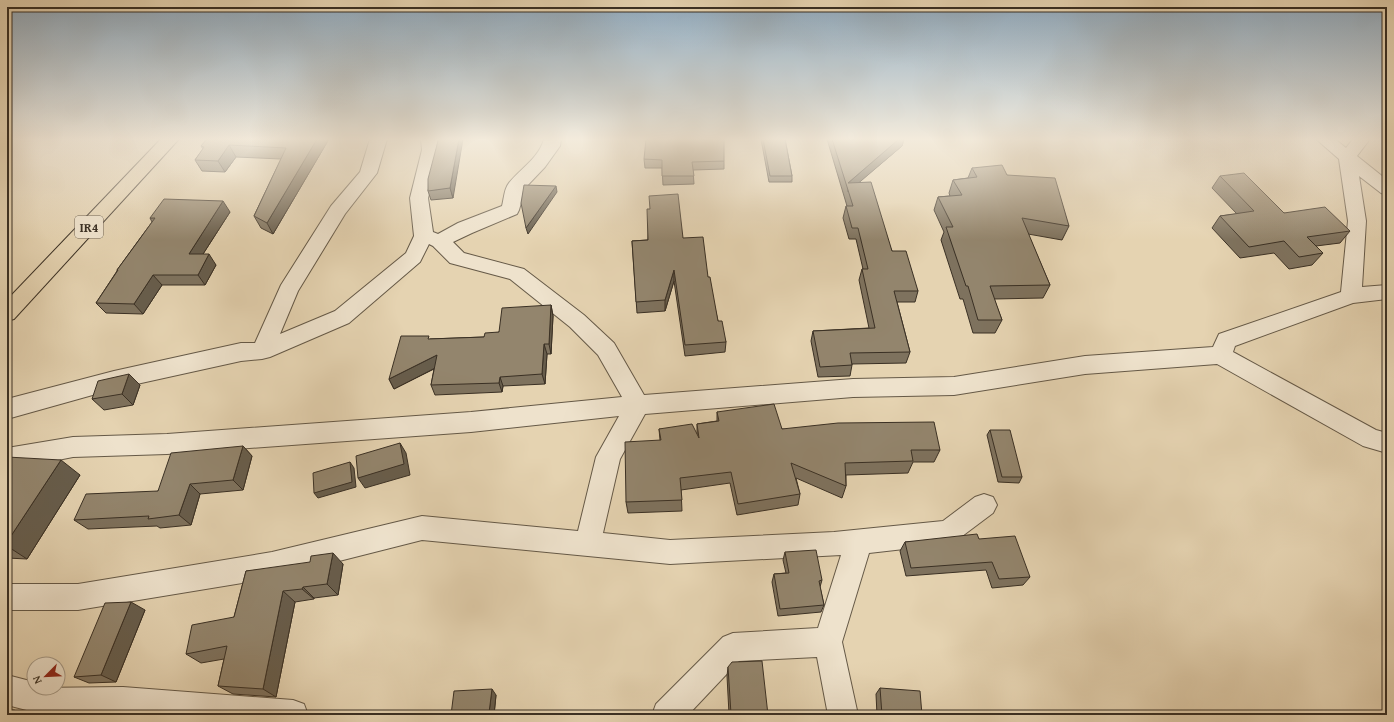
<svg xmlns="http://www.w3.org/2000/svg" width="1394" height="722" viewBox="0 0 1394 722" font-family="'Gentium Book Plus',serif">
	<rect width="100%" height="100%" fill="#e5d3b1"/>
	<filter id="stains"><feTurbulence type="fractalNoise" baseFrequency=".005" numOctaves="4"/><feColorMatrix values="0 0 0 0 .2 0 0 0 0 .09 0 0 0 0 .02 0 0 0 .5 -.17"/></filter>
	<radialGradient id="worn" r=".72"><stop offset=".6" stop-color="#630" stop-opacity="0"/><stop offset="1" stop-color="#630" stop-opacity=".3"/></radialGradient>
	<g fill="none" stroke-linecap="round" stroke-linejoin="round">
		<defs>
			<g id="minor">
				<path d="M370 139H387L377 173 345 214 298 291 280 334 335 311 406 253 414 236 410 198 422 150 421 139H438L440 150 428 198 433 232 438 234 458 223 502 206C504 199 504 189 509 183 521 168 539 158 544 139H561L560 146 545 167 525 188 519 210 517 214 472 233 453 242 464 253 524 269 584 315 614 343 644 395 853 379 954 377 1085 356 1213 347 1219 334 1341 292 1348 221 1339 159 1316 139H1335L1346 148 1353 139H1370L1357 156 1387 180V195L1381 193 1359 176 1366 221 1362 287 1387 285V299L1353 303 1235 346 1233 352 1376 430 1387 433V453L1363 446 1217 364 1085 374 954 395 853 397 645 414 620 459 603 533 670 540 834 532 943 521 975 497 984 494 993 497 997 505 993 513 957 540 948 544 869 553 842 642 858 715H828L817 657 739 661 688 715H652L656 704 723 637 733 633 818 628 841 555 670 564 422 540 272 578 78 610H7V584H78L272 552 422 516 578 531 596 457 619 416 471 432 167 454 73 457 7 470V448L73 437 167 434 471 412 622 397 598 355 570 327 510 279 450 263 433 246 429 244 420 262 349 323 270 357 262 359 241 361 114 389 7 419V399L114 371 241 343H255L281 285 331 206 360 172Z"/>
				<path d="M7 675 34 682V688L123 687 293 700 304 704 308 715H46L7 705Z"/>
			</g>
			<path id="major" d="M161 139H179L14 319 7 321V300Z"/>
		</defs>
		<use href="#minor" stroke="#655947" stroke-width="2"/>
		<use href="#major" stroke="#3a3024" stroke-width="2"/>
		<use href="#minor" fill="#eee2cc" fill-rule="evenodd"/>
		<use href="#major" fill="#e5d3b1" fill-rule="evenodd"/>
	</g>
	<g fill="#7e725e" stroke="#3a3024">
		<path d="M207 139H329L273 234 261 228 254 216 281 159 236 157 225 172 202 171 195 160 203 149 201 146Z"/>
		<path d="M761 139H785L792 176V182H769Z"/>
		<path d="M827 139H904L902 146 859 182 892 251 918 291 915 302H897L910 352 906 363 852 364V365L850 376 818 377 811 341 813 331 869 328 859 280 862 269H863L856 239H849L843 218 846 206H847Z"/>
		<path d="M438 141 453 198 431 200 428 191Z"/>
		<path d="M644 159 724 161V169L693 170 694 184 663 185 662 168H645Z"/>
		<path d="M972 168 1007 175 1069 226 1062 240 1028 234 1050 285 1043 298 994 299 1002 320 995 333H973L963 299H960L941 240 944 232 934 210 938 197 950 196 949 193 953 180 968 178Z"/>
		<path d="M1220 176 1284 213 1350 231 1340 243 1316 246 1323 253 1312 265 1289 269 1274 253 1240 258 1212 228 1220 216 1237 214 1212 188Z"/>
		<path d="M650 209 683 238 708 277 718 321 726 342 725 352 685 356 674 281 665 311 637 313 632 241 648 240Z"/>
		<path d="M230 212 203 254 216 265 205 285H162L143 314 106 313 96 303 117 271V270L152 222 150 218Z"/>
		<path d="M551 305 553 316 551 354H547L545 384 503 386 502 392 435 395 431 385 434 369 394 389 389 379 430 339 484 337 499 332Z"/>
		<path d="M140 385 133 405 104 410 92 399Z"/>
		<path d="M717 412 782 429 940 450 934 462H913L908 473 846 475V486L842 498 796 478 800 494 798 505 737 515 730 483 681 490 682 511 628 513 626 502 660 440 659 429 697 434V424L717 421Z"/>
		<path d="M990 430 1022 477 1019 483 998 482 987 435Z"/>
		<path d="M243 446 252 456 243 490 200 494 191 525 160 528 157 526 88 529 74 520 158 491Z"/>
		<path d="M7 457 80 475 27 559 7 558Z"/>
		<path d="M979 539 1030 577 1023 585 992 588 986 570 906 576 900 551 905 542Z"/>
		<path d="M785 552 822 580 820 587 824 605 821 612 778 616 772 582 774 574 786 573 783 560Z"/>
		<path d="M343 564 338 595 314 598V599L295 602 276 697 233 694 218 686 224 659 201 663 186 654 234 617 246 571Z"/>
		<path d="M145 610 116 682 89 683 74 677Z"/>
		<path d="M728 667 768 715 729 714 727 676Z"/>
		<path d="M880 688 922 715H877L876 694Z"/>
		<path d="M496 695 494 715H451Z"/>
	</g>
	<g fill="#675d4c" stroke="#3a3024">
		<path d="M317 139H329L273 234 267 223Z"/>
		<path d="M459 139H463L453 198 450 188Z"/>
		<path d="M899 139H904L902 146 848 192V183Z"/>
		<path d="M229 145 236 157 225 172 218 161Z"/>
		<path d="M556 186 557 192 528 234 526 228Z"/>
		<path d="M223 201 230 212 196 265 189 254Z"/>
		<path d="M209 254 216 265 205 285 198 275Z"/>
		<path d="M674 270V281L665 311V300Z"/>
		<path d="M153 275 162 285 143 314 134 304Z"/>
		<path d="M551 305 553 316 551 354 549 344Z"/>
		<path d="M544 344 547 354 545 384 542 374Z"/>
		<path d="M437 355 441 365 394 389 389 379Z"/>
		<path d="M129 374 140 385 133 405 122 394Z"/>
		<path d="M500 377 503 386 502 392 499 383Z"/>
		<path d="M400 443 406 453 410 475 365 488 358 478Z"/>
		<path d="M243 446 252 456 243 490 233 480Z"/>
		<path d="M61 460 80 475 27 559 7 546V542Z"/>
		<path d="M350 462 354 468 356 487 318 498 314 493Z"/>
		<path d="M190 484 200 494 191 525 179 515Z"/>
		<path d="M333 553 343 564 338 595 327 584Z"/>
		<path d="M303 587 314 598V599L302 589Z"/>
		<path d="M283 591 295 602 276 697 263 689Z"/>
		<path d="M131 602 145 610 116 682 101 675Z"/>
		<path d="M492 689 496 695 494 715H491L489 713Z"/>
		<path d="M14 710 29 715H12Z"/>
	</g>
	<g fill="#93856d" stroke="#3a3024">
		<path d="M207 139H317L267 223 254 216 286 148 229 145 218 161 195 160 204 147 201 146Z"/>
		<path d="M438 139H459L450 188 428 191V179L438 141Z"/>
		<path d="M646 139H724V161L692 162 694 176H662V160L644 159Z"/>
		<path d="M763 139H785L792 176H770Z"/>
		<path d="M832 139H899L848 183 871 182 892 251H906L918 291H894L910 352 850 353 852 365 820 367 813 331 875 328 862 269H868L858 228H852L846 206H853Z"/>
		<path d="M1002 165 1007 175 1055 178 1069 226 1022 218 1050 285 990 286 1002 320H978L968 286H966L946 227H953L938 197 962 195 953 180 977 177 972 168Z"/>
		<path d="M1244 173 1284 213 1325 207 1350 231 1307 237 1323 253 1299 257 1284 241 1249 247 1220 216 1254 211 1220 176Z"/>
		<path d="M524 185 556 186 526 228 521 203Z"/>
		<path d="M678 194 683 238 703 237 708 277H710L718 321H722L726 342 685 345 674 270 665 300 636 302 632 241 648 240 647 209H650L649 196Z"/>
		<path d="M164 199 223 201 189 254H209L198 275H153L134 304 96 303 118 270H117L155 218H150Z"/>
		<path d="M551 305 549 344H544L542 374 500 377 499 383 431 385 437 355 389 379 401 336H429L428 339 484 337 485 333 499 332 502 308Z"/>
		<path d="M129 374 122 394 92 399 98 381Z"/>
		<path d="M774 404 782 429 838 423 934 422 940 450H911L913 461 845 463 846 486 791 463 800 494 738 504 731 472 680 478 682 500 626 502 625 442 661 440 659 429 692 424 699 438 697 424 719 421 717 412Z"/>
		<path d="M990 430H1010L1022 477H1002Z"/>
		<path d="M400 443 404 464 358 478 356 456Z"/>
		<path d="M243 446 233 480 190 484 179 515 148 519 149 516 74 520 86 494 158 491 171 453Z"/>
		<path d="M7 457 61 460 7 542Z"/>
		<path d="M350 462 352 482 314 493 313 473Z"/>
		<path d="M977 534 979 539 1015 536 1030 577 999 579 992 562 911 568 905 542Z"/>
		<path d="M816 550 822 580 819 581 824 605 780 609 774 574 789 573 785 552Z"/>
		<path d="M333 553 327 584 303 587 302 589 283 591 263 689 218 686 227 646 186 654 192 625 234 617 246 571 310 562 311 556Z"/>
		<path d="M131 602 101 675 74 677 105 603Z"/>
		<path d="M762 661 768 715H721L731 714 728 667 732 662Z"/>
		<path d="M880 688 920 691 922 715H882Z"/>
		<path d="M492 689 489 713H481V715H451L454 691Z"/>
		<path d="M7 710H14L12 715H7Z"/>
	</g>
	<linearGradient id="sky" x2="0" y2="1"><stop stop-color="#8faabf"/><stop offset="0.58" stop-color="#f3ebdc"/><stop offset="1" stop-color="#f3ebdc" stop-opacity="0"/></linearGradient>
	<rect width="1394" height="240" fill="url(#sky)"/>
	<g text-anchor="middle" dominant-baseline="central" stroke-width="3.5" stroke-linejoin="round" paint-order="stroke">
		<rect fill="#eee2cc" stroke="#706556" stroke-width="1" x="75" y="216" width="28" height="22" rx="3"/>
		<g font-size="13" font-weight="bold" fill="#3a3024">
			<text x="89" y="227">IR4</text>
		</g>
	</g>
	<rect width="1394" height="722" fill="none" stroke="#e5d3b1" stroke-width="24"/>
	<rect x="8" y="8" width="1378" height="706" fill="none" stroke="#3a3024" stroke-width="2"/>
	<rect x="12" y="12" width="1370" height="698" fill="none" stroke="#3a3024"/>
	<g transform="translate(46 676) rotate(246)"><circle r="19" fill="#eee2cc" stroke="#a69b89"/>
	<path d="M0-3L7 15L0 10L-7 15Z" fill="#8f2418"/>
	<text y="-6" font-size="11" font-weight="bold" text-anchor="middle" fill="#3a3024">N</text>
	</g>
	<rect width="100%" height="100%" filter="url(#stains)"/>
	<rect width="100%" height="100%" fill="url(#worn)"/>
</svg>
